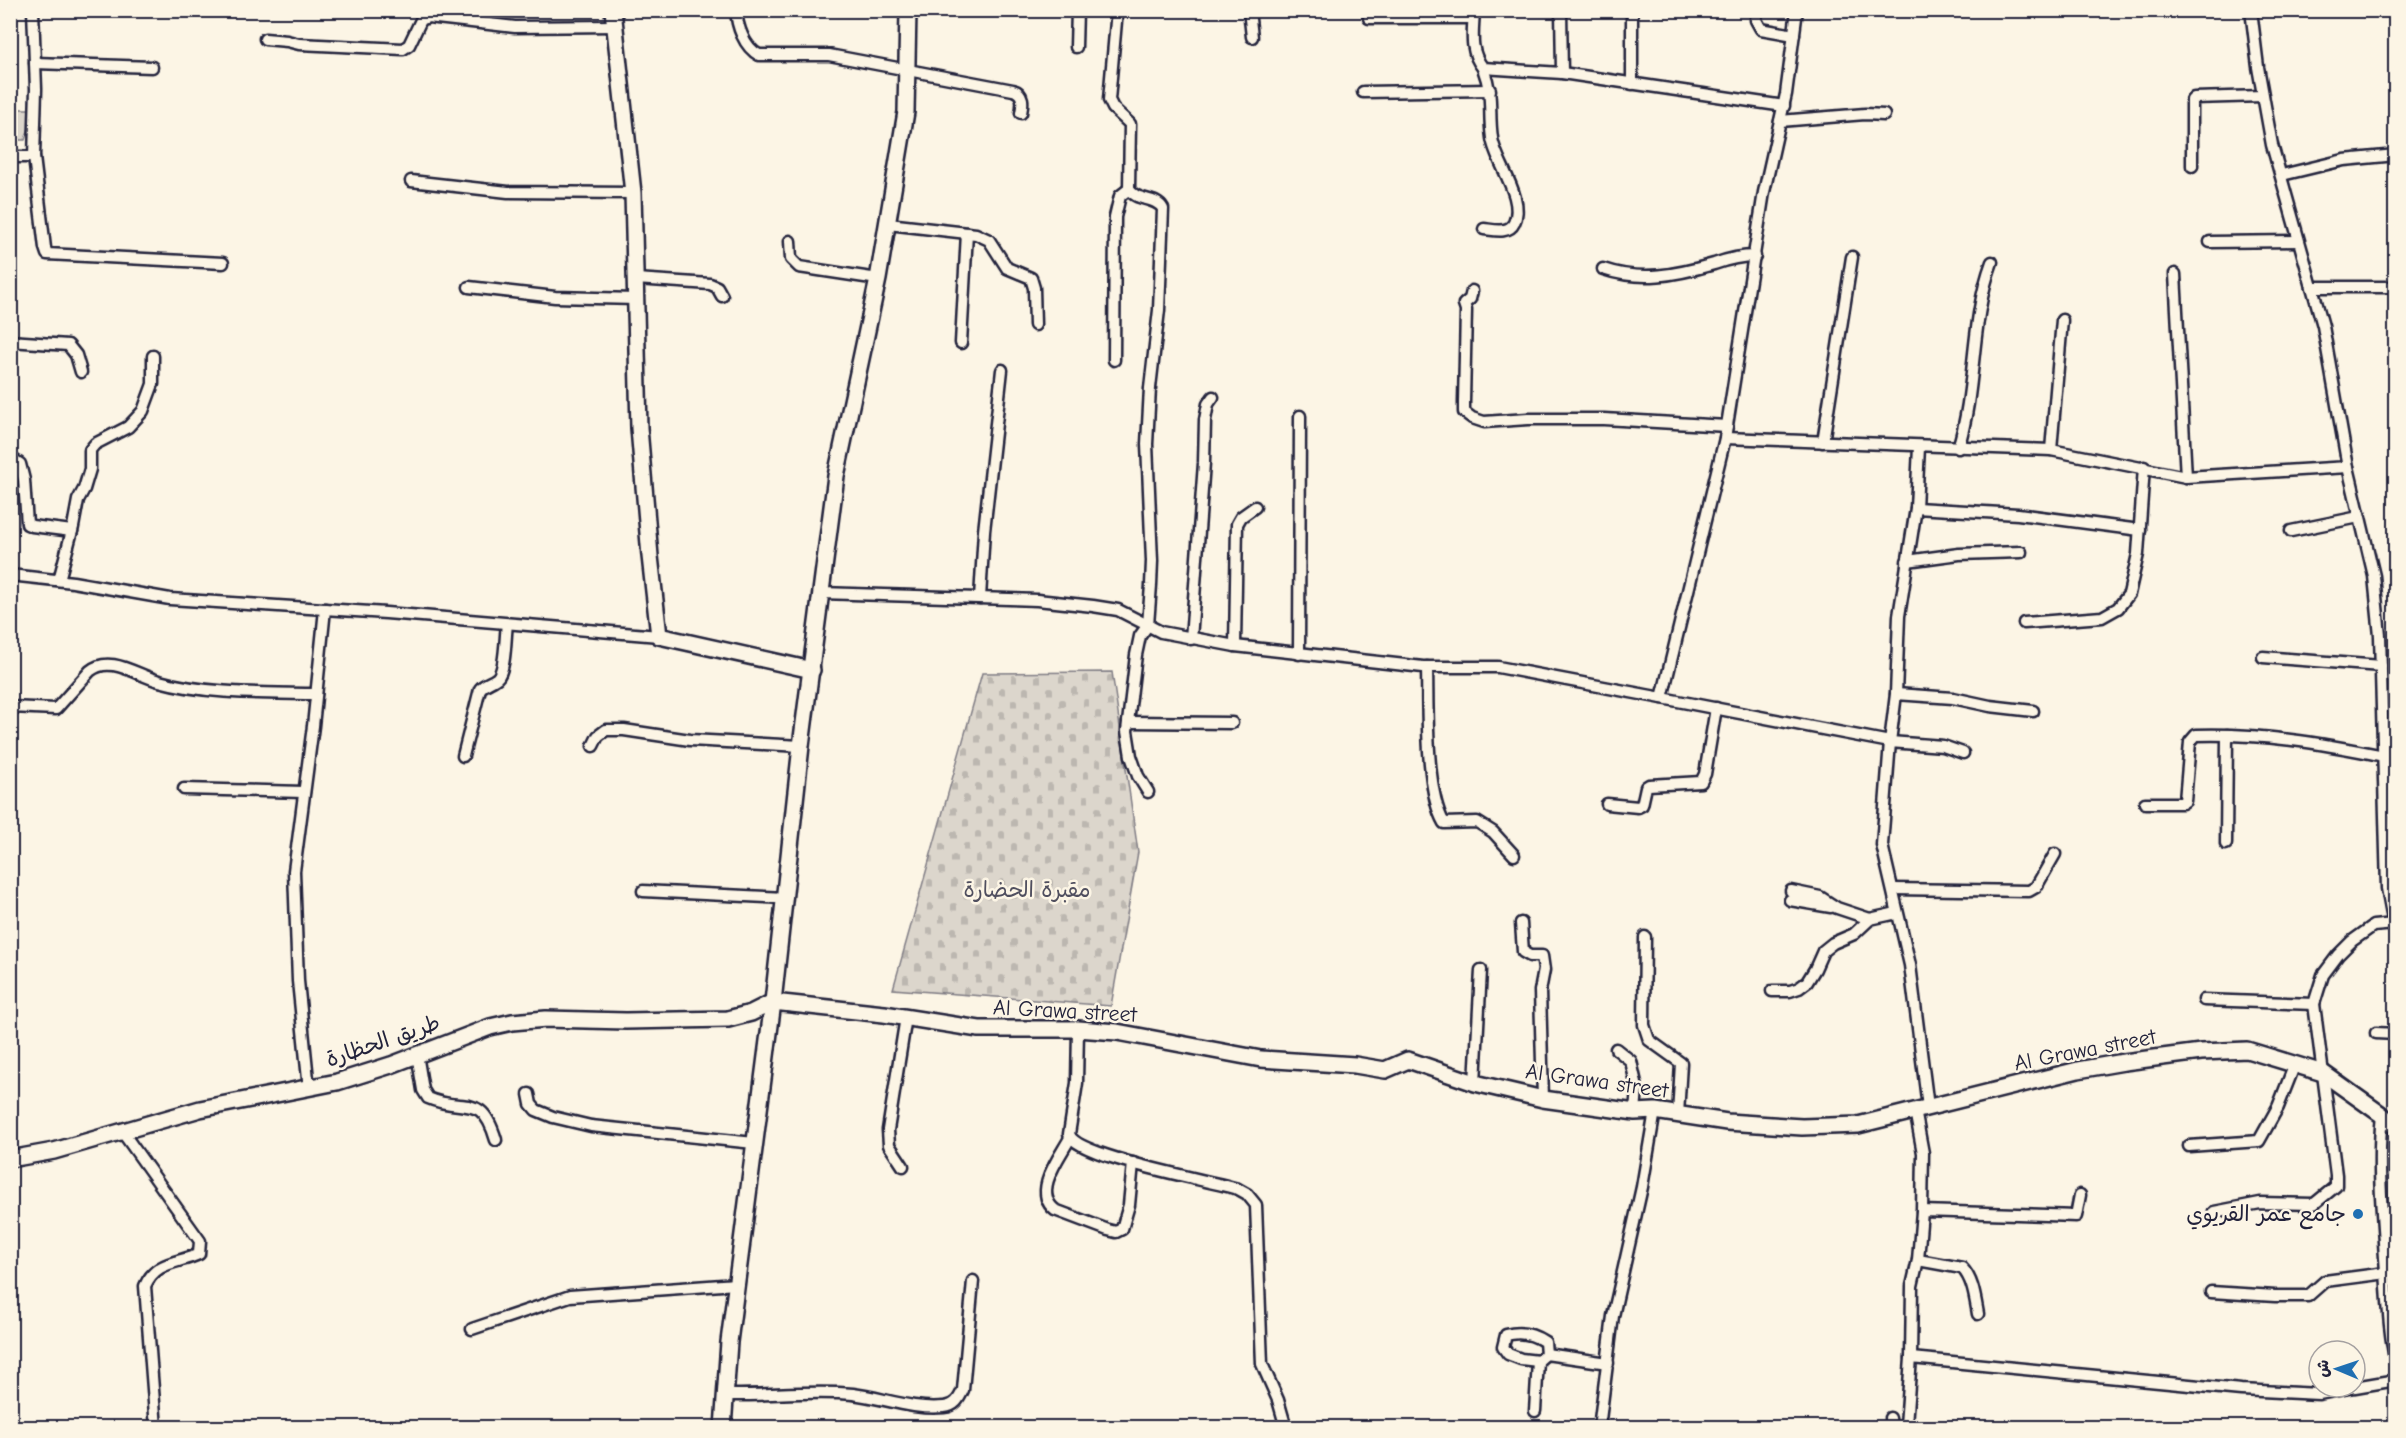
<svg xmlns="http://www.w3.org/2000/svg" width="2406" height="1438" viewBox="0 0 2406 1438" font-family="'Comic Neue','Playpen Sans Arabic',sans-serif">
	<defs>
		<pattern id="cemetery-stones" width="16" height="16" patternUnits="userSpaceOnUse" patternTransform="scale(1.5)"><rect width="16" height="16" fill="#dcd6cc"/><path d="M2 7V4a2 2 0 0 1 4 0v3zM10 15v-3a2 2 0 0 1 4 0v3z" fill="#bcb7b0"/></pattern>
	</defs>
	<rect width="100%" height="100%" fill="#fcf5e5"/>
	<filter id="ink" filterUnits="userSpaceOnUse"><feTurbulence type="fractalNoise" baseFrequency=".0167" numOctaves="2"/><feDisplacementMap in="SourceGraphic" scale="12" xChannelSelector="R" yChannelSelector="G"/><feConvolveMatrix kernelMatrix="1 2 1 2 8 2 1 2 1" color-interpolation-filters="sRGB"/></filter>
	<g filter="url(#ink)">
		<path fill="#dcd6cc" stroke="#7f7c84" stroke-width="1.5" d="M11 109H35L25 140H11Z"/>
		<path fill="url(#cemetery-stones)" stroke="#7f7c84" stroke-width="1.5" d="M1112 672 1138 852 1111 1006 893 989 982 673Z"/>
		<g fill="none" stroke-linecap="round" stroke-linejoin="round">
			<defs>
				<g id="street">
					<path d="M736 10C737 26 744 47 759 55H829L1013 90C1024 93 1023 103 1021 113"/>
					<path d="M1117 10 1109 100 1113 108 1130 124 1129 189C1136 202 1156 196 1163 209L1159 310 1150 388 1147 444 1152 561 1151 585 1148 625 1140 636 1136 655 1127 731 1131 756 1138 776 1148 792"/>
					<path d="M1249 10 1252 37"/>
					<path d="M1474 10C1473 32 1469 51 1483 68L1562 73 1784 106"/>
					<path d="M1561 10 1562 73"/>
					<path d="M1757 10 1756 20 1761 29 1794 35"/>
					<path d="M1369 18H1473"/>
					<path d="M265 39 287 41 299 44 403 49 409 45 421 20 428 17 515 27 616 26"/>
					<path d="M1076 47 1077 10"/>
					<path d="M35 63 152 67"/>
					<path d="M1483 68C1494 97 1488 110 1492 138 1495 162 1526 198 1514 223 1509 234 1494 230 1484 229"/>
					<path d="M1632 84V10"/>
					<path d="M1363 92 1490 90"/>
					<path d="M1780 121 1865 114 1884 115"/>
					<path d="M10 157H34L36 89 33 10"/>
					<path d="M34 157 45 248 47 254 223 263"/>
					<path d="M2192 166V100L2194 98 2263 96"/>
					<path d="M2282 175 2344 160 2396 155"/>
					<path d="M411 181 508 192 633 193"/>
					<path d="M888 224 976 234 989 240 1007 268 1031 278 1034 288 1035 325"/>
					<path d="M790 241 791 259 799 267 878 279"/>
					<path d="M2210 242 2298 241"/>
					<path d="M1603 269C1641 282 1676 275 1714 264 1728 259 1739 256 1755 256"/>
					<path d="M2175 274 2186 477"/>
					<path d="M636 279 710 284 717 287 722 296"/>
					<path d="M469 287 555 297 636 299"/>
					<path d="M2312 287H2396"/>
					<path d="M1472 291 1470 299 1464 304 1466 310 1464 402V412L1472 418 1484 422 1528 419H1604L1727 426"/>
					<path d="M10 341 68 345 76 355 81 372"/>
					<path d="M961 343 967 233"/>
					<path d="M1114 360 1115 217 1120 196 1129 189"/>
					<path d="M1725 438 2051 450 2186 477 2348 467 2323 326 2272 145 2258 67 2251 10"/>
					<path d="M1823 442 1852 257"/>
					<path d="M1958 448C1977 388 1970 321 1992 262"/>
					<path d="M2051 450 2062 320"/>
					<path d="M14 460 20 464 24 480 27 524 32 526 72 531"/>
					<path d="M2348 467 2374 576 2380 636 2387 888 2396 936"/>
					<path d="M1916 508 2018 514 2140 530"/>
					<path d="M2291 531 2359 517"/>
					<path d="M1907 561 1959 554 2021 552"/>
					<path d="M10 575 73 582 170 599 386 613 659 636"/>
					<path d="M59 580 73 527 78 500 84 489 90 469V450L95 444 128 427 143 411 153 384V356"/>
					<path d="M821 593 1037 600 1093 606 1118 610 1161 632 1235 646 1423 667H1498L1662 698 1725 438 1764 192 1786 94 1797 10"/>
					<path d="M980 598 984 531 1002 370"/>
					<path d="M2024 623 2102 617 2118 608 2129 594 2138 554 2144 467"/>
					<path d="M1191 639 1204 463 1205 420 1208 404 1213 397"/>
					<path d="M1235 646 1237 524 1241 517 1255 507"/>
					<path d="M1299 654 1300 416"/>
					<path d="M2263 657 2381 666"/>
					<path d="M1427 667C1428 705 1425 791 1444 823L1477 822 1493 832 1514 855"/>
					<path d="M1896 694 1953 698 1990 706 2033 711"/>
					<path d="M1662 698 1890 742 1896 694 1899 616 1916 508 1919 447"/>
					<path d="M10 707 56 709 90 671C110 654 138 676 159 681 209 695 265 693 316 694"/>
					<path d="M1128 722 1232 723"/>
					<path d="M593 746 598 736 606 730H624L690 740 801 746"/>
					<path d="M463 756 480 689C485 683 491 683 497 678 506 670 505 637 507 624"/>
					<path d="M184 789 304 792"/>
					<path d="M2145 803H2182L2185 801 2190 742 2196 735C2260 733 2321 743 2384 756"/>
					<path d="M1607 804 1638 807 1642 805 1646 787 1649 785 1701 782 1705 774 1716 708"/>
					<path d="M2226 844 2227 735"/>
					<path d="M1893 889 2029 891 2036 887 2055 854"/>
					<path d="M643 891 784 898"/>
					<path d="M1791 891 1820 897 1837 908 1870 919"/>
					<path d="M1790 900 1831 907"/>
					<path d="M1521 923 1523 952 1530 956H1542L1544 970 1540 991 1543 1099"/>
					<path d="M1645 937 1644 1025 1649 1040 1681 1063 1678 1115"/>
					<path d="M1772 991H1790L1799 988 1807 982 1815 969 1823 951 1833 943 1854 934 1870 919 1897 913"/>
					<path d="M2204 1000 2314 1004"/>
					<path d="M1078 1029 1077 1083 1069 1134C1076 1157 1209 1180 1238 1189L1247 1194 1256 1205 1262 1364 1278 1400 1286 1428"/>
					<path d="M2376 1033 2396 1034"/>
					<path d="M1616 1049 1631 1061 1637 1088 1635 1112"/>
					<path d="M417 1054 423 1090 428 1098C464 1114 481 1090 496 1140"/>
					<path d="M1475 1083 1481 970"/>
					<path d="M309 1089 298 981 294 871 313 726 325 609"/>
					<path d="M529 1094 531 1104 536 1110 553 1117 591 1126 754 1143"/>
					<path d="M1928 1107 1910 965 1882 845 1890 742 1943 746 1963 753"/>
					<path d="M2382 1115C2377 1163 2382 1209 2385 1258 2388 1293 2388 1328 2396 1363"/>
					<path d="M121 1130 200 1241 199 1254C176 1264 156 1261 145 1286L156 1428"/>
					<path d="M1070 1138C1059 1158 1032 1192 1055 1210L1108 1230 1116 1232 1122 1229 1129 1205 1133 1163"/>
					<path d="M2189 1146 2259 1141 2278 1107 2295 1064"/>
					<path d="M903 1166 889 1145 888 1130 906 1017"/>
					<path d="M1922 1211 2076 1216 2080 1195"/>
					<path d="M2214 1212 2260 1203 2314 1204 2336 1186V1175L2314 1004 2323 975 2338 955 2352 941 2373 926 2395 924"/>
					<path d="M1918 1260 1962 1268C1973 1279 1975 1298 1978 1314"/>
					<path d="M2211 1292 2275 1296H2308L2325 1281 2386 1273"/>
					<path d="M472 1329 570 1296 736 1284"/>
					<path d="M1911 1358 2241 1390 2319 1394 2354 1387"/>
					<path d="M1538 1361 1521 1359 1508 1354 1503 1347 1506 1335C1520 1331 1532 1333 1545 1342L1546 1354"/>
					<path d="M2355 1387 2396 1380"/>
					<path d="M724 1395C767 1396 811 1390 853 1394 884 1398 912 1410 944 1407 955 1406 959 1399 963 1390L973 1281"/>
					<path d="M1535 1411 1538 1361 1546 1354 1608 1363"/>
					<path d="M1890 1418 1891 1428"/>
					<path d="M1599 1428 1613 1316 1642 1187 1655 1111"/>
					<path d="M1908 1428 1906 1425 1911 1358 1912 1286 1918 1260 1922 1211 1923 1153 1915 1110"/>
				</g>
				<g id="secondary">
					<path d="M613 10 633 193 639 428 650 556 659 636 812 670"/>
					<path d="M10 1159 54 1151 200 1109 337 1082 391 1065 490 1027 512 1022 546 1019 626 1021 728 1019 751 1013 773 1002 884 1014 979 1029H1078L1117 1032 1261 1059 1355 1065 1385 1070 1408 1060 1475 1083 1543 1099 1635 1112 1655 1111 1727 1122 1802 1127 1858 1125 2078 1070 2124 1062 2201 1052 2247 1050 2323 1073 2382 1115 2396 1127"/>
					<path d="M723 1428 729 1342 773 1002 801 746 836 476 878 279 906 112 908 10"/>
				</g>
			</defs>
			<use href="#street" stroke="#22223b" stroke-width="15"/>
			<use href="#secondary" stroke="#22223b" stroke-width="20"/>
			<use href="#street" stroke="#fcf5e5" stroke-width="10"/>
			<use href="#secondary" stroke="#fcf5e5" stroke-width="15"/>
		</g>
	</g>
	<circle fill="#1f6fb2" stroke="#fcf5e5" stroke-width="2" cx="2358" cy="1214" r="6"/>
	<g text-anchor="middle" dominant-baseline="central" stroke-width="5" stroke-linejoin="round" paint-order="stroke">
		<g font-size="22" fill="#504f5f" stroke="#fcf5e5">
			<text x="1027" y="890">مقبرة الحضارة</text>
		</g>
		<g font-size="22" fill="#22223b" stroke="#fcf5e5">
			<text transform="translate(1065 1011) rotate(3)">Al Grawa street</text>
			<text transform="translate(383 1041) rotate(-19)">طريق الحظارة</text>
			<text transform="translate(2085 1050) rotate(-11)">Al Grawa street</text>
			<text transform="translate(1597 1081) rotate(8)">Al Grawa street</text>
		</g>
		<g font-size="22" fill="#22223b" stroke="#fcf5e5" text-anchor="end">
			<text x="2346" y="1214">جامع عمر القريوي</text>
		</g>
	</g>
	<rect width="2406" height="1438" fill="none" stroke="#fcf5e5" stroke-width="36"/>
	<rect x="18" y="18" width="2370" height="1402" fill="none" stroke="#22223b" stroke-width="2" filter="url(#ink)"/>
	<g transform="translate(2337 1369) rotate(272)"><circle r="28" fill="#fcf5e5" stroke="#a5a1a1" stroke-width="1.5"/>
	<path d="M0-4.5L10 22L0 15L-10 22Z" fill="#1f6fb2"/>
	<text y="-9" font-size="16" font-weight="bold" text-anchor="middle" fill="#22223b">ش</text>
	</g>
</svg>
